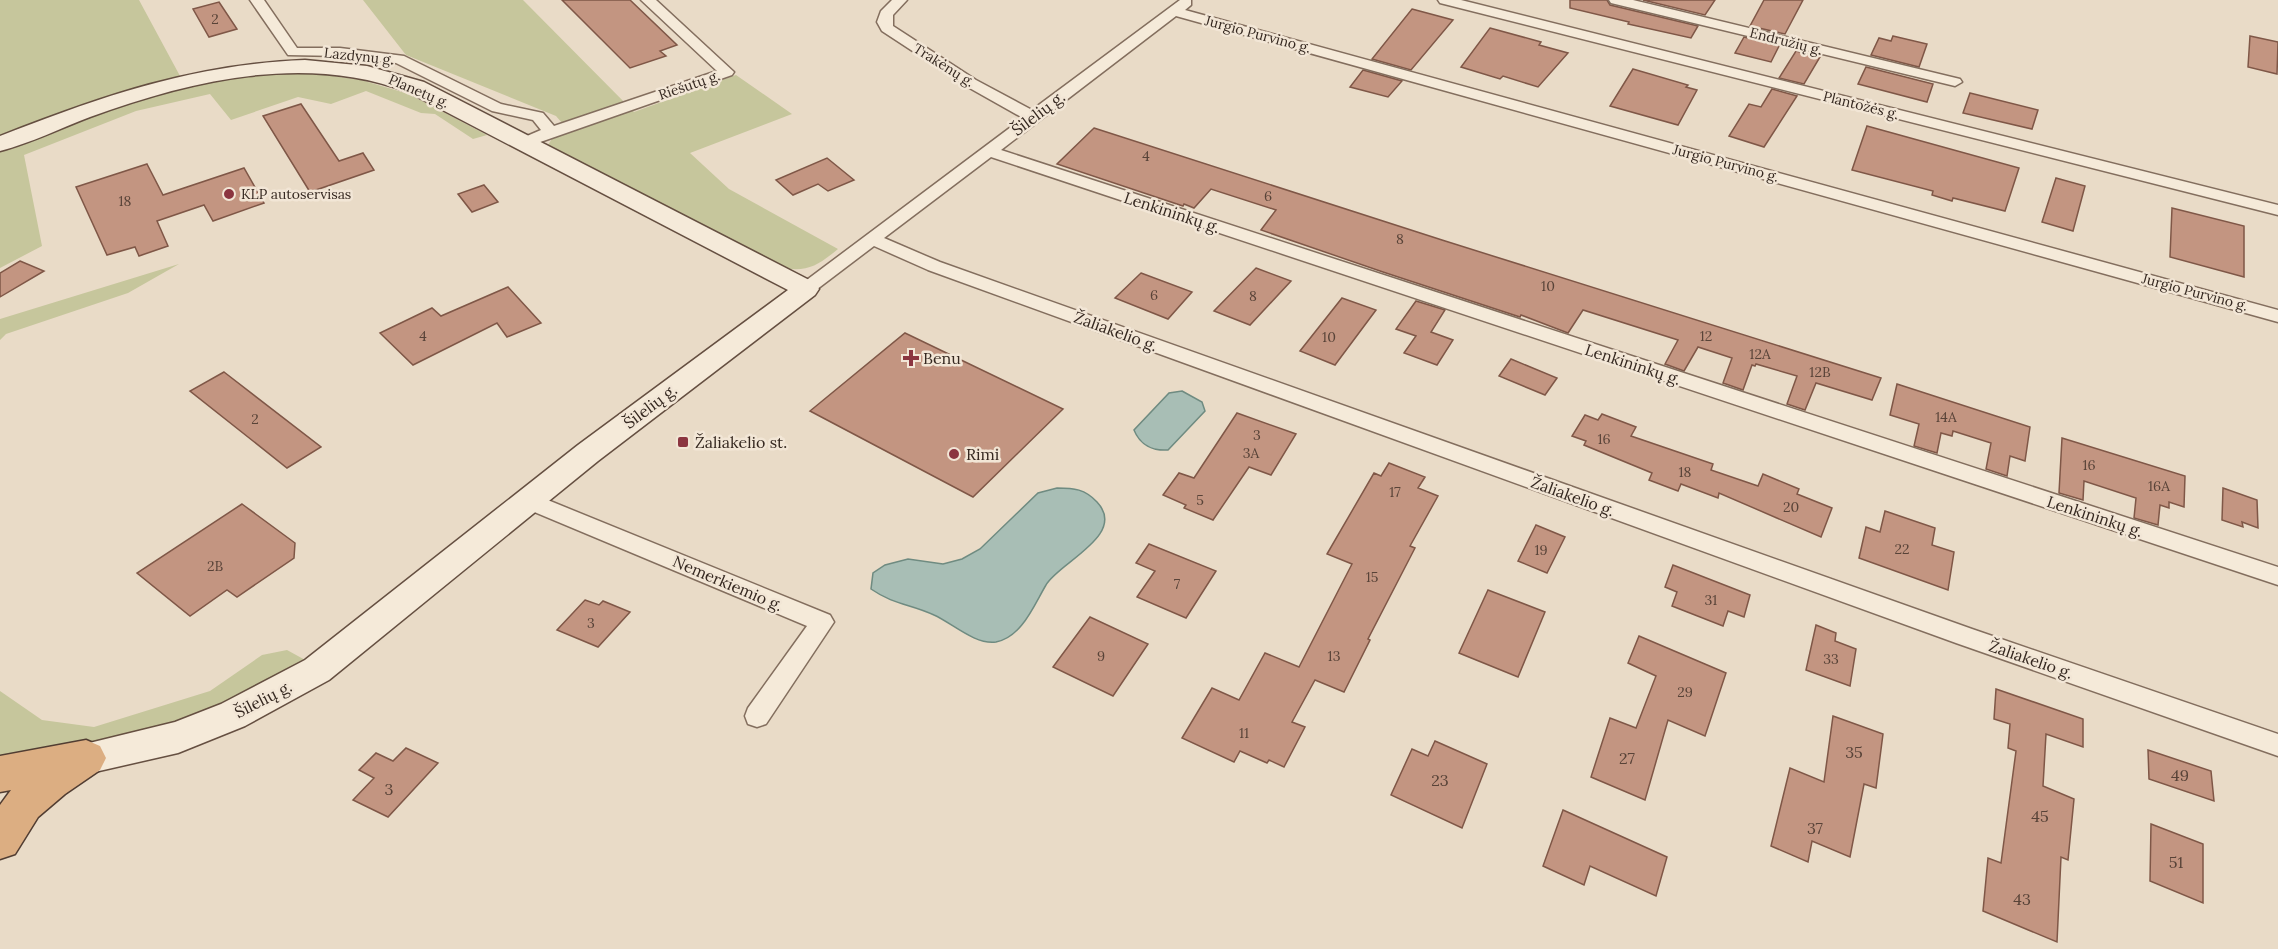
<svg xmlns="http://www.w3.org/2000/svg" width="2278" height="949" viewBox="0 0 2278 949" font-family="Lora,serif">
	<rect width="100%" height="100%" fill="#e9dbc7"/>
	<g fill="#c6c69c">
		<path d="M0 0H139L180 76C118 93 59 114 0 139Z"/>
		<path d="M363 0H523L634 112 736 75 792 114 690 153 729 189 838 249C816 267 806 273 777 267L551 149 548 145 562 123 556 116 406 55Z"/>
		<path d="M304 72 361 80 409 94 487 135 473 139 435 114 421 113 366 91 331 104 298 97 231 120 210 94 136 111 24 155 42 246 0 268V151L134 98 218 79Z"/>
		<path d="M179 264 128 293 6 334 0 340V319Z"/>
		<path d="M287 650 307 661 243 697 153 733 32 754 0 757V691L42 720 94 727 210 691 262 655Z"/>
	</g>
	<g fill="#a8beb5" stroke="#6f8b81" stroke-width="1.5">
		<path d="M1182 391 1202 402 1205 411 1168 450C1153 451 1140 445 1134 430L1169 393Z"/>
		<path d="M1057 488C1074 488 1085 489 1097 502 1128 535 1058 563 1046 585 1034 605 1022 637 996 642 975 645 952 623 934 615 911 604 894 605 871 589L873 573 885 565 908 559 943 564 962 559 980 549 1038 493Z"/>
	</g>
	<g fill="#c39581" stroke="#7f5747" stroke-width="1.5">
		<path d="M562 0H630L677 45 660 51 666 56 630 68Z"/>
		<path d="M1570 0H1607L1610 5 1698 26 1691 38 1628 24 1629 22 1570 8Z"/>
		<path d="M1643 0H1715L1705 15Z"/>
		<path d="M1764 0H1803L1785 34 1750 26Z"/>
		<path d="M219 2 237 29 209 37 193 9Z"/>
		<path d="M1412 9 1453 20 1411 70 1372 59Z"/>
		<path d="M1490 28 1541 42 1539 45 1568 53 1538 87 1503 76 1500 79 1461 67Z"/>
		<path d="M1893 36 1927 44 1919 67 1871 55 1879 38 1891 41Z"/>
		<path d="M2250 36 2278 42 2277 74 2248 67Z"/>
		<path d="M1744 37 1779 46 1771 62 1735 53Z"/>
		<path d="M1796 51 1820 57 1804 84 1779 78Z"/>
		<path d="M1866 67 1933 84 1927 102 1858 84Z"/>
		<path d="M1633 69 1688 85 1686 87 1697 90 1678 125 1610 106Z"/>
		<path d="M1363 70 1402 81 1388 97 1350 87Z"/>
		<path d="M1772 89 1797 96 1764 147 1729 136 1749 104 1761 107Z"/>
		<path d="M1970 93 2038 110 2032 129 1963 113Z"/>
		<path d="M301 104 339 161 363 153 374 170 310 192 263 116Z"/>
		<path d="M1867 126 2019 168 2005 211 1953 198 1952 201 1932 195 1933 191 1852 170Z"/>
		<path d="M1094 128 1442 240 1881 378 1872 400 1816 383 1805 410 1787 404 1797 376 1756 364 1755 366 1752 365 1743 390 1723 383 1732 358 1698 347 1684 371 1665 364 1678 340 1583 310 1568 333 1521 315 1520 317 1383 272 1261 230 1276 210 1211 189 1194 208 1184 204 1183 206 1057 164Z"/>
		<path d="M827 158 854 180 828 191 818 184 793 195 776 180Z"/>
		<path d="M147 164 163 195 244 168 264 203 213 221 204 205 157 221 168 246 139 256 135 247 107 255 76 187Z"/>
		<path d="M2056 178 2085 186 2073 231 2042 222Z"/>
		<path d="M484 185 498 202 472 212 458 194Z"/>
		<path d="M2172 208 2244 226V277L2170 257Z"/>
		<path d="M20 261 44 271 0 297V273Z"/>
		<path d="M1256 268 1291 281 1250 325 1214 311Z"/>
		<path d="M1141 273 1192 292 1168 319 1115 298Z"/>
		<path d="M508 287 541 323 507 337 497 323 413 365 380 333 432 308 441 316Z"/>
		<path d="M1342 298 1376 310 1335 365 1300 351Z"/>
		<path d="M1416 301 1445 310 1431 332 1453 340 1437 365 1404 353 1416 336 1396 329Z"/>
		<path d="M905 333 1063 409 973 497 810 411Z"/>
		<path d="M1511 359 1557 378 1545 395 1499 376Z"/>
		<path d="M224 372 321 447 287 468 190 391Z"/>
		<path d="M1897 384 2030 427 2025 461 2010 456 2007 476 1986 469 1991 443 1953 431 1952 436 1941 433 1937 453 1914 446 1919 424 1890 415Z"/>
		<path d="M1237 413 1296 434 1271 475 1249 467 1213 520 1184 508 1186 505 1163 495 1179 473 1194 478Z"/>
		<path d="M1602 414 1636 427 1631 436 1713 464 1711 470 1758 486 1763 474 1799 489 1797 494 1832 508 1821 537 1719 493 1718 498 1681 484 1678 491 1649 480 1652 473 1584 445 1586 441 1572 436 1585 415 1598 420Z"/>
		<path d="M2062 438 2185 476 2184 507 2169 502V508L2160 505 2158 525 2134 518 2136 498 2084 481 2083 500 2059 493Z"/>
		<path d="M1389 463 1425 477 1418 488 1438 496 1410 546 1415 548 1368 639 1370 640 1344 692 1315 680 1292 722 1305 727 1284 767 1269 760 1267 763 1240 751 1234 762 1182 738 1212 688 1239 700 1265 653 1299 667 1352 564 1327 554 1374 473 1381 476Z"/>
		<path d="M2223 488 2257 500 2258 528 2242 522 2243 527 2222 520Z"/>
		<path d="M242 504 295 543 294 558 237 597 227 590 190 616 137 573Z"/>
		<path d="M1885 511 1935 528 1932 545 1954 552 1948 590 1859 558 1866 527 1880 532Z"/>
		<path d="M1536 525 1565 537 1547 573 1518 561Z"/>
		<path d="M1149 544 1216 571 1186 618 1137 597 1155 571 1136 563Z"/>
		<path d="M1673 565 1750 595 1744 617 1728 611 1723 626 1672 606 1677 592 1665 587Z"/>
		<path d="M1488 590 1545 612 1518 677 1459 653Z"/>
		<path d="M585 600 599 605 603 601 630 612 598 647 557 630Z"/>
		<path d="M1090 617 1148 644 1113 696 1053 667Z"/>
		<path d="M1816 625 1836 633 1835 641 1856 649 1850 686 1806 670Z"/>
		<path d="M1639 636 1726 673 1705 736 1668 720 1645 800 1591 777 1610 718 1636 728 1656 676 1628 663Z"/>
		<path d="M1996 689 2083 719V747L2046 734 2043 786 2074 799 2068 860 2061 857 2057 942 1983 911 1988 858 2001 863 2016 751 2008 748 2010 724 1994 719Z"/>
		<path d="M1833 716 1883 734 1876 788 1864 784 1850 857 1812 841 1808 862 1771 846 1790 768 1824 782Z"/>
		<path d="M1435 741 1487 764 1462 828 1391 795 1412 749 1428 756Z"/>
		<path d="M406 748 438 763 388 817 353 800 374 778 359 770 376 753 393 761Z"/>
		<path d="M2148 750 2211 771 2214 801 2149 779Z"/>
		<path d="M1563 810 1667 857 1656 896 1590 866 1584 885 1543 866Z"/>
		<path d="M2151 824 2203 844V903L2150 881Z"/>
	</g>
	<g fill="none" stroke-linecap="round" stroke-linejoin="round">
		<defs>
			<g id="minor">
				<path d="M250 0H264L297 48H340L404 56 501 104 543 113 554 126 717 71 641 0H656L734 72 732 75 526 147 520 145 518 142 520 139 541 130 533 120 492 111 396 63 340 56 288 55Z"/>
				<path d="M892 0H907L893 15V26L976 80 1032 110 1180 0H1191V5L1185 10 2278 310V322L1176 16 1001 150 2278 567V585L991 157 884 238 940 262 1972 629 2278 734V756L1956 643 928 270 874 246 812 293H800L797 289 800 285 1023 118 966 86 882 31 877 22 881 11Z"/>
				<path d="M1438 0H1461L2278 205V215L1440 3Z"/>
				<path d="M1609 0H1633L1960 79 1962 82 1955 86 1611 3Z"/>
				<path d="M528 492 830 615 834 622 766 724 757 727 748 724 745 716 748 708 807 626 520 506 517 500 520 494Z"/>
			</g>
			<path id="secondary" d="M305 60 367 66 424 82 815 283 819 289 815 295 598 461 329 680 245 726 178 753 86 774 73 769 68 758 73 747 175 722 221 704 305 660 578 445 788 290 408 92C305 53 191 80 90 117 61 128 31 143 0 151V136C102 96 194 64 305 60Z"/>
			<path id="trunk" d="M86 740 100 746 106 758 100 770 65 794 38 817 15 854 0 859V805L11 790 0 792V756Z"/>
		</defs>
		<use href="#minor" stroke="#836e5e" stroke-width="3"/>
		<use href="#secondary" stroke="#654f41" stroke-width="3"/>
		<use href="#trunk" stroke="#513d32" stroke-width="3"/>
		<use href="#minor" fill="#f5ead9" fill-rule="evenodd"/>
		<use href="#secondary" fill="#f5ead9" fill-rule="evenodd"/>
		<use href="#trunk" fill="#dcae82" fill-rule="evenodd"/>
	</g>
	<g fill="#8b3540" stroke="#f2e6d6" stroke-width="2">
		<circle cx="229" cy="194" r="6"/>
		<path d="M908 349h6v6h6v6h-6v6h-6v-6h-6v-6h6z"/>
		<rect x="677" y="436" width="12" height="12" rx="3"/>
		<circle cx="954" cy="454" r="6"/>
	</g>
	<g text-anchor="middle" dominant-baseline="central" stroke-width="5" stroke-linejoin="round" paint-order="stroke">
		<g font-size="14" fill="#584338">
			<text x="215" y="19">2</text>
			<text x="1146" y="156">4</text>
			<text x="1268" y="196">6</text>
			<text x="125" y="201">18</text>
			<text x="1400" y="239">8</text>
			<text x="1548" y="286">10</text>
			<text x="1154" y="295">6</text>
			<text x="1253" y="296">8</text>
			<text x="423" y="336">4</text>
			<text x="1706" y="336">12</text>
			<text x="1329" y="337">10</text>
			<text x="1760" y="354">12A</text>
			<text x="1820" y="372">12B</text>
			<text x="1946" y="417">14A</text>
			<text x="255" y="419">2</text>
			<text x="1257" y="435">3</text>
			<text x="1604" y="439">16</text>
			<text x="1251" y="453">3A</text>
			<text x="2089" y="465">16</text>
			<text x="1685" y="472">18</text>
			<text x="2159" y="486">16A</text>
			<text x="1395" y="492">17</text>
			<text x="1200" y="500">5</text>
			<text x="1791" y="507">20</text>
			<text x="1902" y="549">22</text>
			<text x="1541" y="550">19</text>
			<text x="215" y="566">2B</text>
			<text x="1372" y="577">15</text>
			<text x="1177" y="584">7</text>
			<text x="1711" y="600">31</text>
			<text x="591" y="623">3</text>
			<text x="1101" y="656">9</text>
			<text x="1334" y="656">13</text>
			<text x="1831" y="659">33</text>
			<text x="1685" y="692">29</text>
			<text x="1244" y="733">11</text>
		</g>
		<g font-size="14" fill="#352820" stroke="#f2e6d6">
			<text transform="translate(1258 34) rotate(15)">Jurgio Purvino g.</text>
			<text transform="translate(1786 41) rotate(14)">Endružių g.</text>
			<text transform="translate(359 56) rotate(6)">Lazdynų g.</text>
			<text transform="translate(944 65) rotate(32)">Trakėnų g.</text>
			<text transform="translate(689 85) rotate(-19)">Riešutų g.</text>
			<text transform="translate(419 91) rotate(23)">Planetų g.</text>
			<text transform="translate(1861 105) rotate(14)">Plantožės g.</text>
			<text transform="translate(1726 163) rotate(15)">Jurgio Purvino g.</text>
			<text transform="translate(2195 292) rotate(15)">Jurgio Purvino g.</text>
		</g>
		<g font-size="14" fill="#352820" stroke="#f2e6d6" text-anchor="start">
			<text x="241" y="194">KLP autoservisas</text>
		</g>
		<g font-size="16" fill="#352820" stroke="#f2e6d6">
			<text transform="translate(1038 113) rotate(-37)">Šilelių g.</text>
			<text transform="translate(1172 212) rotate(18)">Lenkininkų g.</text>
			<text transform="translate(1116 331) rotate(20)">Žaliakelio g.</text>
			<text transform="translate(1633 364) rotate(18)">Lenkininkų g.</text>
			<text transform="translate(650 406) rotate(-37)">Šilelių g.</text>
			<text transform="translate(1573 496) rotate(20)">Žaliakelio g.</text>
			<text transform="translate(2095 516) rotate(18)">Lenkininkų g.</text>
			<text transform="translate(728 583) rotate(23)">Nemerkiemio g.</text>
			<text transform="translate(2031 659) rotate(19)">Žaliakelio g.</text>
			<text transform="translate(263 699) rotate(-27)">Šilelių g.</text>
		</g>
		<g font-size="16" fill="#352820" stroke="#f2e6d6" text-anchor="start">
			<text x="923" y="358">Benu</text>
			<text x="695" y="442">Žaliakelio st.</text>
			<text x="966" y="454">Rimi</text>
		</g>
		<g font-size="16" fill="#584338">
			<text x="1854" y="752">35</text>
			<text x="1627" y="758">27</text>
			<text x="2180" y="775">49</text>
			<text x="1440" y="780">23</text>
			<text x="389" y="789">3</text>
			<text x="2040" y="816">45</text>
			<text x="1815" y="828">37</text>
			<text x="2176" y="862">51</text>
			<text x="2022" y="899">43</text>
		</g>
	</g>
</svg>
